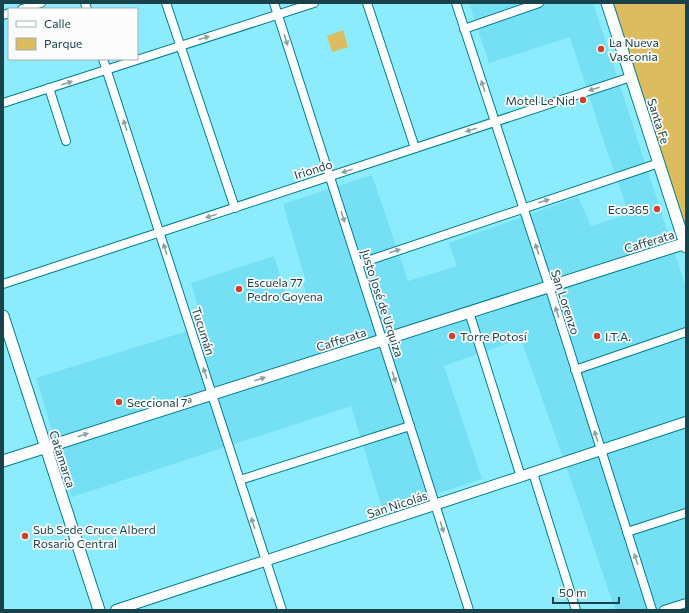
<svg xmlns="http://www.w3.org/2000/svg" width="689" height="613" viewBox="0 0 689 613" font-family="Commissioner,sans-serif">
	<rect width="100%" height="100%" fill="#8cecfe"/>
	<path fill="#75dff3" d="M469 3H593L686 288V610H615L578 500 521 339 444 366 482 479 383 511 351 406 72 497 36 378 204 326 191 283 274 256 288 299 306 293 303 283 306 282 283 204 372 175 408 281 457 266 449 243 578 197 591 226 629 214 604 142 570 37 489 63Z"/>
	<g fill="#dcbc5f">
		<path d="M613 3H686V224L683 220Z"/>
		<path d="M343 30 348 47 332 52 327 36Z"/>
	</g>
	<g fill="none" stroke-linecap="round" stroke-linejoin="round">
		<defs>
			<g id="minor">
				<path d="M85 3 87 9"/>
				<path d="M166 3 235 208"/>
				<path d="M274 3 469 610"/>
				<path d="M367 3 415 148"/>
				<path d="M456 3 549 286 652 610"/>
				<path d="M22 9 41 3"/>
				<path d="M3 15 9 13"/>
				<path d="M464 29 539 3"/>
				<path d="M103 59 282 610"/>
				<path d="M49 88 66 141"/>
				<path d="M3 103 314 3"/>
				<path d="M358 264 659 163"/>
				<path d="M3 284 631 77"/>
				<path d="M469 312 521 477"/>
				<path d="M575 370 686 332"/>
				<path d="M533 473 576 610"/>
				<path d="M240 480 410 426"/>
				<path d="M627 532 686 513"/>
				<path d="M664 610 686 603"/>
			</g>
			<path id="tertiary" d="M116 610 686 422"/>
			<g id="secondary">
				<path d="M607 3 686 247"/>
				<path d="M3 316 99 610"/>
				<path d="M3 461 686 243"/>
			</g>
		</defs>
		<use href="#minor" stroke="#007d8d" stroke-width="10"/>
		<use href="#tertiary" stroke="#007d8d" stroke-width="12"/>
		<use href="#secondary" stroke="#007d8d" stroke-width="13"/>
		<use href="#minor" stroke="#fff" stroke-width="8"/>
		<use href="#tertiary" stroke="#fff" stroke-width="10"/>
		<use href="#secondary" stroke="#fff" stroke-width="11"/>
	</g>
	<defs><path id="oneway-solid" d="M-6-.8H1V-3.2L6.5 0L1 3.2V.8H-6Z"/></defs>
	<g fill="#8ca0a4">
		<use href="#oneway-solid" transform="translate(204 38) rotate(-18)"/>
		<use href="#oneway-solid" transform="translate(286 40) rotate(72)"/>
		<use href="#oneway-solid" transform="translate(67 83) rotate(-18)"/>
		<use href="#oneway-solid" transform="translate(483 86) rotate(-108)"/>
		<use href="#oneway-solid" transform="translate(594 89) rotate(162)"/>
		<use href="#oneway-solid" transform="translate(125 125) rotate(-108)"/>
		<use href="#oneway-solid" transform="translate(471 130) rotate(162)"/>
		<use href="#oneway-solid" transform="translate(347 171) rotate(162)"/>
		<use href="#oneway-solid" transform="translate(544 201) rotate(-18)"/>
		<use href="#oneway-solid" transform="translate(211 216) rotate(162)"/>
		<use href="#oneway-solid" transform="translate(343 217) rotate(72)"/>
		<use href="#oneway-solid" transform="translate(165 249) rotate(-108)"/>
		<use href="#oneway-solid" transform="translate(537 249) rotate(-108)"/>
		<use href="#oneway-solid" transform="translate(395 251) rotate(-18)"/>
		<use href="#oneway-solid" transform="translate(557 312) rotate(-108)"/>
		<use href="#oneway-solid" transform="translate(205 373) rotate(-108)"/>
		<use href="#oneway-solid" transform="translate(394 377) rotate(72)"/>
		<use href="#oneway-solid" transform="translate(260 379) rotate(-18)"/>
		<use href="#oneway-solid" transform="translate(83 435) rotate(-18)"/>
		<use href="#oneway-solid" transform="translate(596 436) rotate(-108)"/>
		<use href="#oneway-solid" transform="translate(253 523) rotate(-108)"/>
		<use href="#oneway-solid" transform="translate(442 527) rotate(72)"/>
		<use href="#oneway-solid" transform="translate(636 559) rotate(-108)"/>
	</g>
	<g fill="#cd412d" stroke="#fcfcfc" stroke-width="1.5">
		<circle cx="601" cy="49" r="4"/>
		<circle cx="583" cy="100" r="4"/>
		<circle cx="657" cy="209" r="4"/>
		<circle cx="239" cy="289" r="4"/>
		<circle cx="452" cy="336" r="4"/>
		<circle cx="597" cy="336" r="4"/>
		<circle cx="119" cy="402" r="4"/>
		<circle cx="25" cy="536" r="4"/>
	</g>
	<g text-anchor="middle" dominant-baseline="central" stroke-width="3.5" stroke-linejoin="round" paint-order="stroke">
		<g font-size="12" fill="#19424a" stroke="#fcfcfc" text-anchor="start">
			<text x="609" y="42">La Nueva<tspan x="609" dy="14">Vasconia</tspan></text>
			<text x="575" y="100" text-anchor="end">Motel Le Nid</text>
			<text x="649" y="209" text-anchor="end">Eco365</text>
			<text x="247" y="282">Escuela 77<tspan x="247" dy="14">Pedro Goyena</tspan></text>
			<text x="460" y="336">Torre Potosí</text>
			<text x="605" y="336">I.T.A.</text>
			<text x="127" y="402">Seccional 7ª</text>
			<text x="33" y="529">Sub Sede Cruce Alberd<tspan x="33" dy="14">Rosario Central</tspan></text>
		</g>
		<g font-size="12" fill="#19424a" stroke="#fcfcfc">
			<text transform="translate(659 121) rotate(72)">Santa Fe</text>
			<text transform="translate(313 169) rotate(-18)">Iriondo</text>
			<text transform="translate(649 241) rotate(-17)">Cafferata</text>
			<text transform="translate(566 302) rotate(72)">San Lorenzo</text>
			<text transform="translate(383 303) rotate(72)">Justo José de Urquiza</text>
			<text transform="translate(204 331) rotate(72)">Tucumán</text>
			<text transform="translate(341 339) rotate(-18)">Cafferata</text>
			<text transform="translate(63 459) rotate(72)">Catamarca</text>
			<text transform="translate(397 504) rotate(-18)">San Nicolás</text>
		</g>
	</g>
	<rect width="689" height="613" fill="none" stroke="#19424a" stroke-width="8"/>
	<rect x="8" y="8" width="130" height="52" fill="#fcfcfc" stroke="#a1b2b5"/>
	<rect x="16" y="21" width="20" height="6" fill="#ffffff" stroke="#a1b2b5"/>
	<text x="44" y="28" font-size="12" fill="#19424a">Calle</text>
	<rect x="16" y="38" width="20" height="12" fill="#dcbc5f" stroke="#a1b2b5"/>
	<text x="44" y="48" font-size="12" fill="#19424a">Parque</text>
	<path d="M553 597v6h66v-6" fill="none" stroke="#19424a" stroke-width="2"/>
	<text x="559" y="597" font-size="12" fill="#19424a" stroke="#fcfcfc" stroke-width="3" paint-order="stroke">50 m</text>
</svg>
